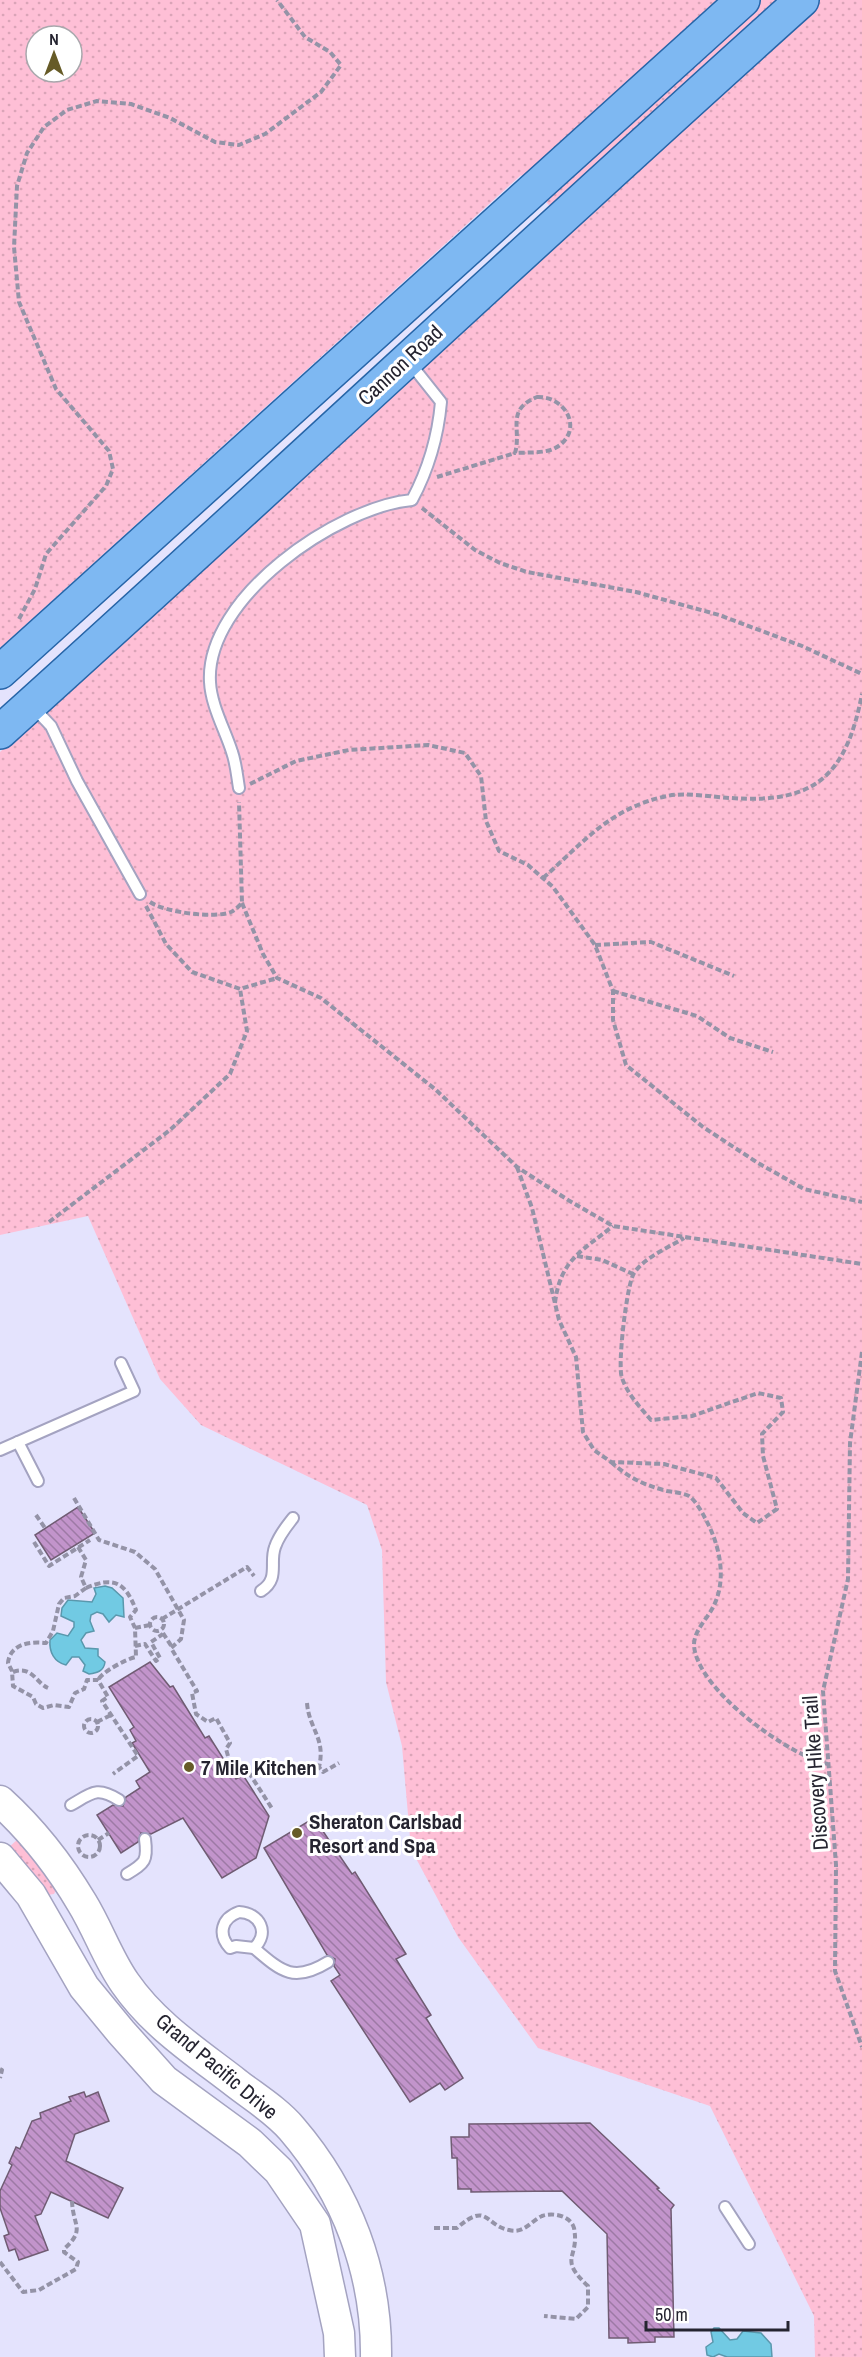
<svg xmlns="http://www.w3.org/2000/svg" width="862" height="2357" viewBox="0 0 862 2357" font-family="'Archivo Narrow',sans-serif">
	<defs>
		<pattern id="green-dots" width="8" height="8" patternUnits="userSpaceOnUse" patternTransform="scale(1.5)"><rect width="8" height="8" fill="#febfd6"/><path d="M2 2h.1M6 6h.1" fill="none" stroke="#daa4b8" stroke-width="1.8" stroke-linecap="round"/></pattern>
		<pattern id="building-back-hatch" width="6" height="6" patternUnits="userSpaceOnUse" patternTransform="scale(1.5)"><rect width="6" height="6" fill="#c294cb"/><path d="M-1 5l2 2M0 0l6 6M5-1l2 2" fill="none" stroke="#9d79a5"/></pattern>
	</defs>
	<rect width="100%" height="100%" fill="#e4e3fd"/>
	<g fill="url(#green-dots)" fill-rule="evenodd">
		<path d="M0 0H862V2357H815L814 2316 710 2106 538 2048 458 1937 411 1849 402 1746 386 1682 382 1550 367 1505 201 1425 160 1379 88 1216 0 1235V752L572 230 521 175 0 648ZM36 36H72V72H36Z"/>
		<path d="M17 1840 43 1868 56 1890 54 1894 47 1895 9 1847Z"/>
	</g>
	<g fill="#71cae3" stroke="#5a98ad" stroke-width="1.5">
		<path d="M105 1586 112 1588 123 1598 124 1617 116 1615 109 1622 103 1614 97 1612 91 1615 90 1621 94 1631 86 1633 81 1640 85 1648 98 1649V1656L105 1662C104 1671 97 1673 89 1674L83 1671 85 1665 79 1657H72L66 1665C54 1662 49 1652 50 1640L57 1633 68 1636 74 1627V1622L61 1616 62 1608 68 1600 92 1602 96 1594 94 1588Z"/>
		<path d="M714 2328H719L730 2340 737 2339 743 2331 761 2333 771 2344 772 2357H727L719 2354 713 2357 707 2355 706 2347 713 2342 711 2332Z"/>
	</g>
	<g fill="url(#building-back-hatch)" stroke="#705c73" stroke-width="1.5">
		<path d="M78 1507 95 1533 51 1560 35 1535Z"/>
		<path d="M150 1662 170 1687 173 1686 205 1738 209 1736 236 1779 243 1775 269 1816 256 1858 222 1878 183 1818 151 1834 141 1833 138 1842 121 1853 97 1815 113 1805 123 1806 126 1797 140 1788 136 1781 150 1772 132 1743 136 1741 130 1730 134 1727 109 1687Z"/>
		<path d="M314 1818 352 1874 355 1872 406 1954 396 1959 431 2015 426 2018 463 2078 445 2090 440 2083 410 2102 331 1981 340 1975 334 1966 335 1959 327 1955 264 1848Z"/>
		<path d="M84 2092 86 2097 98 2092 109 2121 75 2134 66 2161 123 2188 108 2218 51 2192 41 2214 35 2216 48 2250 19 2260 15 2249 9 2251 4 2236 9 2234 0 2208V2191L12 2165 9 2163 16 2147 20 2149 32 2121 41 2118 40 2113 71 2101 69 2097Z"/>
		<path d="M590 2123 659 2188 657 2189 674 2205 671 2209 674 2337H655V2342L628 2343V2338H609L607 2234 562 2191 471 2192V2189H458L457 2158H452L451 2137H469V2124Z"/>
	</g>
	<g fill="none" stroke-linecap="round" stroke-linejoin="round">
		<defs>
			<g id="lane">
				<path d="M33 707 51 726 77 781 140 894"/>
				<path d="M239 788C237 776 236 763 232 752 225 730 211 705 210 682 205 598 337 507 412 500 428 470 438 436 441 402L410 363"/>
				<path d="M18 1442 38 1481"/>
				<path d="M0 1450 134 1391 121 1363"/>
				<path d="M261 1591C280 1579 269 1563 275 1547 279 1535 286 1527 293 1518"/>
				<path d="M71 1805C92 1793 97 1786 119 1800"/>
				<path d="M127 1874C145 1863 148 1861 145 1839"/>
				<path d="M239 1912C260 1913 270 1933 254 1948L236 1946 230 1948C217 1934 222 1918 239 1912Z"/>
				<path d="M254 1948C282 1972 294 1983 328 1962"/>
				<path d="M725 2207 749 2244"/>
			</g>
			<g id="secondary">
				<path d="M0 1801C32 1830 60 1866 82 1903 98 1929 108 1959 125 1983 154 2025 196 2052 236 2083 254 2097 277 2111 292 2129 347 2193 377 2273 376 2357"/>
				<path d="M0 1858 31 1895 84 1987 121 2032 164 2080 250 2143 279 2171 315 2224 339 2333 340 2357"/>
			</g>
			<g id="primary">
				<path d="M0 672 743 0"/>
				<path d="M0 732C269 490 532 242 802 0"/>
			</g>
		</defs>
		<use href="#lane" stroke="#a4a3c1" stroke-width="14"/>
		<use href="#secondary" stroke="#a4a3c1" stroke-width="33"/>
		<use href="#primary" stroke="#2765a8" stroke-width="36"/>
		<g stroke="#9493a7" stroke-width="4" stroke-dasharray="6 3" stroke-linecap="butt">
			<path d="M537 397C566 396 584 430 557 447 546 454 528 452 515 453 522 429 505 410 537 397Z"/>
			<path d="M437 477 515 453"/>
			<path d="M422 508 475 550 500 563 527 572 636 592 719 615 802 646 862 674"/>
			<path d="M19 619 35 589 46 554 106 486 113 469 109 451 56 389 19 302 14 247 17 186 27 153 44 127 67 110 97 101 131 104 170 118 215 142 239 145 265 134 321 92 341 65 330 52 305 37 277 0"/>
			<path d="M250 784 296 761 349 750 428 745 465 753 481 776 486 821 499 851 528 865 553 887 595 945 613 991V1020L626 1065 703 1127 758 1163 804 1189 862 1202"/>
			<path d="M543 878C584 842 610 808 667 796 686 792 711 797 731 798 815 804 846 776 862 694"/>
			<path d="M150 902C164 912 214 919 231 912 235 910 239 906 242 903L239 802"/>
			<path d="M242 903 263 954 277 978 321 998 436 1090 517 1167 568 1200 613 1226 862 1264"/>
			<path d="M146 906 166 944 192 972 240 989 277 978"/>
			<path d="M595 945 651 942 734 976"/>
			<path d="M613 991 697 1016 730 1038 773 1052"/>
			<path d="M517 1167 532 1208 559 1320 576 1357 583 1432 594 1450 611 1462 664 1464 716 1478 743 1513 757 1523 777 1509 763 1456 762 1434 783 1412 781 1398 758 1393 692 1416 651 1420C640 1407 628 1395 622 1378 617 1366 627 1283 634 1273 645 1257 668 1248 684 1238"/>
			<path d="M49 1222 170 1130 230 1074 247 1031 240 989"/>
			<path d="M577 1256 602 1260 633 1274"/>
			<path d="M555 1303C560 1260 582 1251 613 1226"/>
			<path d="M862 1352 850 1443 848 1579 823 1691 836 1865 835 1971 862 2047"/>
			<path d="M611 1462C629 1478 644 1485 667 1491 673 1492 683 1493 689 1496 695 1500 702 1512 705 1518 720 1545 728 1581 712 1609 706 1620 694 1631 694 1645 696 1689 789 1756 828 1764"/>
			<path d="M74 1498 99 1540 135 1552 155 1569 184 1620 181 1639 171 1648 197 1691 192 1693 196 1714 208 1722 216 1718 230 1743 226 1749 230 1763 244 1765 273 1810"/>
			<path d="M36 1515 45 1528"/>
			<path d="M34 1542 49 1566 90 1540"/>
			<path d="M78 1547 86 1560 81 1577 86 1588 75 1596 64 1598 59 1604 53 1631 46 1643C30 1641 10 1644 8 1663L12 1671 13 1686 33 1697 36 1704 43 1708 54 1705 69 1707 75 1693 84 1689 87 1680H98L108 1697 102 1701 138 1756 113 1774"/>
			<path d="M86 1588C114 1576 125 1582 136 1610L130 1617 135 1628 136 1657C126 1659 102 1672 98 1680"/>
			<circle cx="157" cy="1624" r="7"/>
			<path d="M162 1619 247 1567 254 1576"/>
			<path d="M135 1628 150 1625"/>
			<path d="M163 1633 172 1647"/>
			<path d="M135 1646 145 1644 156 1661 160 1658 151 1642 163 1634"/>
			<path d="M13 1672C32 1665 36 1683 48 1688"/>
			<path d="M307 1703C309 1729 326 1738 319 1767L323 1772 339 1763"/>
			<circle cx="91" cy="1726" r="7"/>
			<path d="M97 1722 111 1715"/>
			<circle cx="89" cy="1846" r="11"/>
			<path d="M98 1840 109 1833"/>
			<path d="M0 2069 2 2070 0 2078"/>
			<path d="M434 2228H457C488 2201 484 2225 509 2230 524 2234 531 2221 542 2216 553 2212 571 2216 574 2228 580 2259 557 2257 588 2286V2307L576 2319 544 2316"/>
			<path d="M0 2262 23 2292 39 2290 76 2269 78 2262 64 2252V2249C86 2229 73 2227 72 2201"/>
		</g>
		<use href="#lane" stroke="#fff" stroke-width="10"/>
		<use href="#secondary" stroke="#fff" stroke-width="30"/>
		<use href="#primary" stroke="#7eb8f2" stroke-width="33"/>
	</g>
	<g fill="#665b27" stroke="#fff" stroke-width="2">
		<circle cx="189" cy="1767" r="6"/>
		<circle cx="297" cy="1833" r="6"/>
	</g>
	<g text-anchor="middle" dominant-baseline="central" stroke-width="6" stroke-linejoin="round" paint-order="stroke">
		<g font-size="21" fill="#252430" stroke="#fff">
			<text transform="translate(400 365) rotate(-43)">Cannon Road</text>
			<text transform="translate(815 1773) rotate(-94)">Discovery Hike Trail</text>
			<text transform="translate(217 2066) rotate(40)">Grand Pacific Drive</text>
		</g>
		<g font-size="21" font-weight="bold" fill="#252430" stroke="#fff" text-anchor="start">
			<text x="201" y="1767">7 Mile Kitchen</text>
			<text x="309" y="1821">Sheraton Carlsbad<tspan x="309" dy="24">Resort and Spa</tspan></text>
		</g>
	</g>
	<g transform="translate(54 54)"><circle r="28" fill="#ffffff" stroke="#a8a7ac" stroke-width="1.5"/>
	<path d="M0-4.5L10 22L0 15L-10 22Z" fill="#665b27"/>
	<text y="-9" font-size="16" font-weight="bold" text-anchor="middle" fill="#252430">N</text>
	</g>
	<path d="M646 2321v9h142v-9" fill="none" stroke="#252430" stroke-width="3"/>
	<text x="655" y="2321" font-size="18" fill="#252430" stroke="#ffffff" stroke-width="4.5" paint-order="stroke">50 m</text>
</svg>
